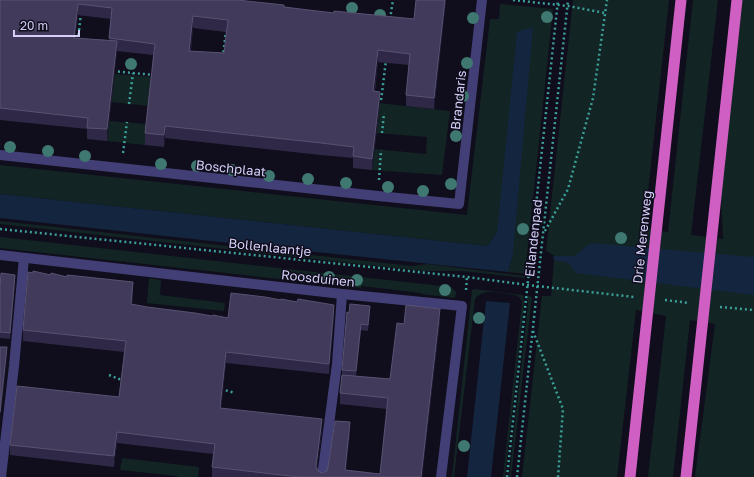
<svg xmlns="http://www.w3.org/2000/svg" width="754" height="477" viewBox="0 0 754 477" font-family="'Golos Text',sans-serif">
	<rect width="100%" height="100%" fill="#100e1c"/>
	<g fill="#122524">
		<path d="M573 0H669L644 228 668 232 693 0H718L691 235 723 239 720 177 738 0H754V477H695L715 324 690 320 673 477H648L666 316 636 310 617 477H522L542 296H551L554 260 553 257 555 256 546 251Z"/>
		<path d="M500 4 553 9 525 274 508 272 513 254 497 233 487 246 0 194V165L467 215 490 19H499Z"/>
		<path d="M115 74 152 77 149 106 111 102Z"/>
		<path d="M379 103 450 111 442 175 372 170 375 149 426 154 427 137 376 133Z"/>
		<path d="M109 121 147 124 145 145 107 141Z"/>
		<path d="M0 221 412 266 428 264 525 276V278L462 271H422L0 224Z"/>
		<path d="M0 237 451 287 456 292 455 298 421 294V293L362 286 361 288 0 248Z"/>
		<path d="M149 278 161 280 160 295 225 303 224 311 147 303Z"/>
		<path d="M474 289 523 295 524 304 505 477H503L522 302 520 298 516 295C504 294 483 287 475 299L454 477H452L472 290Z"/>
		<path d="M527 295 532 297 511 477H509L528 304Z"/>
		<path d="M122 458 199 467 198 477H177V476L120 470Z"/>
	</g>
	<g fill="#14253f">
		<path d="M533 27 513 254 508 272 239 244 0 218V194L487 246 497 233 517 32Z"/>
		<path d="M591 243 754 257V295L576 273 569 263 554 260 553 257 555 256H574Z"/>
		<path d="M486 301 510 303 491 477H467Z"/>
	</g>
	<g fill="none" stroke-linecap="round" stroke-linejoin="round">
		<g stroke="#3ca09a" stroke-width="2.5" stroke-dasharray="2 3" stroke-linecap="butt">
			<path d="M513 0 568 6 605 13"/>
			<path d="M390 19 393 0"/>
			<path d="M78 40 81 13"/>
			<path d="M223 57 226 30"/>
			<path d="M113 71 154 75"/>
			<path d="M377 101H381L386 60"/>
			<path d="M129 104 133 73"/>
			<path d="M382 133 384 113"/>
			<path d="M123 153 127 122"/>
			<path d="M379 180 381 150"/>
			<path d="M0 229 467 277 528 285 634 297"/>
			<path d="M545 231 568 189 593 98 607 0"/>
			<path d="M466 290 467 277"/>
			<path d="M665 300 689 303"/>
			<path d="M720 307 754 310"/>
			<path d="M533 331 563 409 558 477"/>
			<path d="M109 375 119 379H124"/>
			<path d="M221 389 235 393"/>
			<path d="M507 477 558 0"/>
			<path d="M517 477 568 0"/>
		</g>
		<g stroke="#413f75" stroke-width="10">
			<path d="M1 477 14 366 24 258"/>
			<path d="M322 477 337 364 342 294"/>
		</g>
		<g stroke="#413f75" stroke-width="10">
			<path d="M0 155 378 196 459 204 482 0"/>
			<path d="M0 255 342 294 462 306 441 477"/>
		</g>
		<g stroke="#d05fc4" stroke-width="11">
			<path d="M630 477 681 0"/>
			<path d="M686 477 737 0"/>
		</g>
	</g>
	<g fill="#3f7870">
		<circle cx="352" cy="8" r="6"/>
		<circle cx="380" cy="15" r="6"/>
		<circle cx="547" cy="17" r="6"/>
		<circle cx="473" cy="18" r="6"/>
		<circle cx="467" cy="63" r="6"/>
		<circle cx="131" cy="64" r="6"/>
		<circle cx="463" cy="96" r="6"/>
		<circle cx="456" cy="136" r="6"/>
		<circle cx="10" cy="147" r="6"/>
		<circle cx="48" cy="151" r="6"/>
		<circle cx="85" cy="156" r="6"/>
		<circle cx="161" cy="164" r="6"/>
		<circle cx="197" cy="166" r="6"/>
		<circle cx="232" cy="170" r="6"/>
		<circle cx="269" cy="176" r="6"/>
		<circle cx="308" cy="179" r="6"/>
		<circle cx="346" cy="183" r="6"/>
		<circle cx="451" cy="184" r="6"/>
		<circle cx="388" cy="187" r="6"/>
		<circle cx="423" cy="191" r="6"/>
		<circle cx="523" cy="229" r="6"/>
		<circle cx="621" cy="238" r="6"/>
		<circle cx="329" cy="277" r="6"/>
		<circle cx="357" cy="280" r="6"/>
		<circle cx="445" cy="290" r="6"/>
		<circle cx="479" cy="318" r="6"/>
		<circle cx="464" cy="446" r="6"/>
	</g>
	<g fill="#2f2947" fill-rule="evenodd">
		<path d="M0 0 284 7 334 13 414 19 416 0H446L434 109 406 106V95L409 65 378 62 375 92 380 104 372 170 353 168V158L321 155 165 138 164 147 145 145V133L153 55 117 51 107 141 87 139V129L0 120ZM78 15 111 19 109 40 75 38ZM193 28 226 32 224 53 191 51Z"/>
		<path d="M15 281 10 339 0 338V287Z"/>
		<path d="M133 293 132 304 147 307 212 316 228 318 334 315 329 374 226 363 221 408 322 430 317 468 318 471 322 473 327 471 350 433 346 470 380 474 387 409 340 404V393L342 375V370L349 313 370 312 368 331 361 330 356 376 390 379 404 324 440 320 422 477H212V467L213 454 117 443 114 467 10 455V445L119 397 124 352 23 341V330Z"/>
	</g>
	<g fill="#1b162e">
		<path d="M445 0H446L434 109V98Z"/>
		<path d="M78 4V15L74 49V38Z"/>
		<path d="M193 16V28L189 62V51Z"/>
		<path d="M117 41V52L107 141V129Z"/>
		<path d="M378 50V62L373 103V91Z"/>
		<path d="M380 92V104L372 170V159Z"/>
		<path d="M165 126V138L164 147V135Z"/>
		<path d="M15 275V281L10 339V333Z"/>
		<path d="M133 282V293L131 314V304Z"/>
		<path d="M334 305V315L329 374V364Z"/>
		<path d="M370 306V312L368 331V325Z"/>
		<path d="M440 309V320L422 477H421Z"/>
		<path d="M361 324V330L356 377V371Z"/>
		<path d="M7 347V358L0 423V412Z"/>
		<path d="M226 352V363L220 419V408Z"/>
		<path d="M322 419V430L316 476V466Z"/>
		<path d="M350 422V433L345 477V470Z"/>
		<path d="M117 432V443L114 467V456Z"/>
	</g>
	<g fill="#413a5a" stroke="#585273" fill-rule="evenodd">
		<path d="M0 0H237L284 5V7L317 11 334 13V11L414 19 416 0H445L434 98 406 95 410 54 378 50 373 91 380 92 372 159 353 156 354 147 321 143 165 126 164 135 145 133 155 44 109 38 112 8 78 4 74 38 117 41 107 129 87 128 88 118 0 108ZM193 16 228 20 224 53 189 51Z"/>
		<path d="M33 271 51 275V273L67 277V275L133 282 131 304 147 307 195 313 212 316 213 315 228 318 231 293 265 297 281 300V299L297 302 298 299 334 305 329 364 226 352 220 408 322 419 316 466 318 471 322 473 327 471 328 467 335 421 350 422 345 470 380 474 388 398 340 393 342 375 390 379 397 323 404 324 406 305 440 309 421 477H299L212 467 215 444 117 432 114 456 10 445 17 386 119 397 126 341 23 330 28 272 33 273Z"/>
		<path d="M1 273 15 275 10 333 0 332V287Z"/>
		<path d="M350 304 370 306 368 325 361 324 356 371 342 370 347 312 349 313Z"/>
		<path d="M0 347H7L0 412Z"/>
	</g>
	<g text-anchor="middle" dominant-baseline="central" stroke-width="3" stroke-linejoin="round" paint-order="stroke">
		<g font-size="13" fill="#d4cff9" stroke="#100e1c">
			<text transform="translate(458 100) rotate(-84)">Brandaris</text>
			<text transform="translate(231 168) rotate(6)">Boschplaat</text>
			<text transform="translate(642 237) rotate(-84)">Drie Merenweg</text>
			<text transform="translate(533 238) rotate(-84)">Eilandenpad</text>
			<text transform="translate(270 247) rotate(6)">Bollenlaantje</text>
			<text transform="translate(318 278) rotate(6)">Roosduinen</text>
		</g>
	</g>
	<path d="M14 30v6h65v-6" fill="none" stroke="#d4cff9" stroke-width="2"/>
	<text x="20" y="30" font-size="12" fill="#d4cff9" stroke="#100e1c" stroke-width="3" paint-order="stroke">20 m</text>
</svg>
